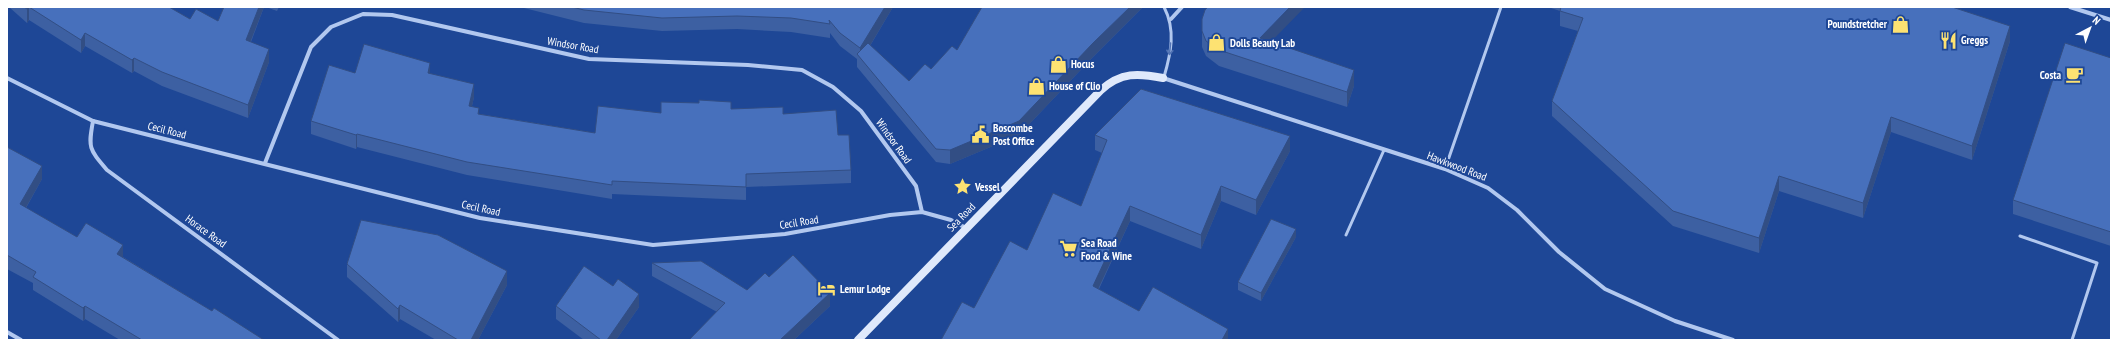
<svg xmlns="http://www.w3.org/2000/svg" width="2118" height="347" viewBox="0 0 2118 347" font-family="'PT Sans Narrow',sans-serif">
	<rect width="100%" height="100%" fill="#1e4796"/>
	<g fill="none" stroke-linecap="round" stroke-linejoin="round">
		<g stroke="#b2c8ef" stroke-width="3">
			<path d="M1164 77C1171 53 1176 30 1164 7"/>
			<path d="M1445 169 1501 7"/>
			<path d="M1346 235 1384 150"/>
			<path d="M2020 236 2097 263 2072 340"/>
		</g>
		<g stroke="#b2c8ef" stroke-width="4">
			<path d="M2070 7 2111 20"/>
			<path d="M1171 19 1182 7"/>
			<path d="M7 78 93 121 480 218 653 245 785 234 890 215 922 212 951 220 966 228"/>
			<path d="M1163 78 1445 169 1488 188 1517 210 1559 252 1605 289 1675 321 1733 340"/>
			<path d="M93 121C88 148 89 149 107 170L338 340"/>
			<path d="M265 163 311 47 331 27 363 14 392 15 589 59 748 65 802 70 833 87 861 111 916 186 922 212"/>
			<path d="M7 332 21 340"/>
		</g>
		<path stroke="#dfe9fb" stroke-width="8" d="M858 340 1101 90C1121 72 1138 73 1163 78"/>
	</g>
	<g fill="#3d60a2">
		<path d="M9 7H169L190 19 218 21 224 7H264L251 42 269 62 248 118 162 86 134 71 132 73 85 46 81 53 29 20 27 23Z"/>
		<path d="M266 7H279L277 11Z"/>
		<path d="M520 7H893L870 46 909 81 931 69 957 50 982 7H1143L1093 57 1019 135 950 164 936 162 857 67V59L840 46 830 33V38L791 32 737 29 662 31 584 23Z"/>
		<path d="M1548 7H1952L2010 41 1972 160 1891 132 1863 218 1779 191 1759 253 1673 226 1552 116V101L1578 31 1560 26V11Z"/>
		<path d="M1202 19 1271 42 1354 86 1347 107 1219 66 1206 56 1202 47Z"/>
		<path d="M2111 58V246L2013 214V200Z"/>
		<path d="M355 73 430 74 474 97 472 106 479 114 595 133 661 113 731 109 783 114 838 135 851 170V183L746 187V200L612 194V199L467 175 357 147 356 149 311 134V121Z"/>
		<path d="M1095 135 1290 151 1256 215 1221 201 1201 249 1130 221 1099 289 1139 311 1228 340 974 308 1081 206 1102 153 1095 150Z"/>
		<path d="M7 147 42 179 26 208 77 237 123 257 212 311 264 340H120L85 319 83 321 33 290V283L7 269Z"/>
		<path d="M1296 237 1261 301 1238 290V282Z"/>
		<path d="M652 263 747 290 769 277 830 306 794 340H689L717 312 652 276Z"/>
		<path d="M347 264 507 285 478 340H436L400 319 398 322 347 277Z"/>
		<path d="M613 286 639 307 616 340H584L556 319V306Z"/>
	</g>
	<g fill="#324e84">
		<path d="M29 7V20L27 23V9Z"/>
		<path d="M259 7H264L246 53V40Z"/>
		<path d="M885 7H893L862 59 860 57V48Z"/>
		<path d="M1130 7H1143L1093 57 1019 135 950 164V150L1093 43Z"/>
		<path d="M1290 7H1305L1260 53V38Z"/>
		<path d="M2010 26V41L1972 160V146Z"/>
		<path d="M85 33V46L81 53V40Z"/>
		<path d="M269 49V62L248 118V105Z"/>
		<path d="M134 58V71L132 73V60Z"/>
		<path d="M430 63V76L428 73Z"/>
		<path d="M1354 70V86L1347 107V92Z"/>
		<path d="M474 84V97L469 119V106Z"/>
		<path d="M1891 117V132L1863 218V203Z"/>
		<path d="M357 134V147L356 149V135Z"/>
		<path d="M1290 136V151L1256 215V200Z"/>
		<path d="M42 166V179L20 218V204Z"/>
		<path d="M1779 176V191L1759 253V238Z"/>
		<path d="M1221 186V201L1201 249V235Z"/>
		<path d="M1130 206V221L1093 300V286Z"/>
		<path d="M1296 229V237L1261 301V293Z"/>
		<path d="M123 245V259L117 254Z"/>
		<path d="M507 271V285L478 340H471Z"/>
		<path d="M830 293V306L794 340H780Z"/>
		<path d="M639 294V307L616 340H607Z"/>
		<path d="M400 305V319L398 322V309Z"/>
		<path d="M85 306V319L83 321V308Z"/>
		<path d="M1228 329V340H1222Z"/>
	</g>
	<g fill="#4770bc" stroke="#324e84">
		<path d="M24 7H29L27 9Z"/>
		<path d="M29 7H169L190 19 196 9 218 21 224 7H259L246 40 269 49 248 105 162 72 134 58 132 60 85 33 81 40Z"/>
		<path d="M572 7H885L860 48 840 33 829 20 830 24 791 18 737 16 662 18 584 10Z"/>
		<path d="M982 7H1130L1093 43 1019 121 950 150 936 149 857 54 868 43 909 81 925 64 931 69 952 46 957 50Z"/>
		<path d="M1208 7H1290L1260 38 1354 70 1347 92 1219 50 1206 41 1202 31V19L1205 10Z"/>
		<path d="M1561 7H1952L2010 26 1972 146 1891 117 1863 203 1779 176 1759 238 1673 211 1552 101 1583 18 1560 11Z"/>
		<path d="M2065 43 2111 58V232L2013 200Z"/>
		<path d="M364 44 430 63 428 73 474 84 469 106 479 108 478 114 595 133 598 106 661 113V102L699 103V100L731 102V109L783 107V114L836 110 838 135H849L851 170 746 174V187L612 181V185L467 162 357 134 356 135 311 121 329 65 355 73Z"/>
		<path d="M1141 89 1290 136 1256 200 1221 186 1201 235 1130 206 1093 286 1139 311 1153 287 1228 329 1222 340H941L962 302 974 308 1010 241 1027 250 1053 193 1081 206 1107 140 1095 135Z"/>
		<path d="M7 147 42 166 20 204 77 237 86 223 123 245 117 254 212 311 214 308 264 340H142L85 306 83 308 33 277 36 272 7 255Z"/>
		<path d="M1271 219 1296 229 1261 293 1238 282Z"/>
		<path d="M361 220 438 235 507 271 471 340H458L400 305 398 309 347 264Z"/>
		<path d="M793 255 830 293 780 340H779L778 339 777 340H689L725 303 652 263 701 261 747 290 765 273 769 277Z"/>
		<path d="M584 266 613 286 618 279 639 294 607 340H601L556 306Z"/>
	</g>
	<defs><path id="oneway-shaft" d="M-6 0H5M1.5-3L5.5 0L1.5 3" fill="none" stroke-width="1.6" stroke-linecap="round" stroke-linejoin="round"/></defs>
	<use stroke="#5274b5" href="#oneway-shaft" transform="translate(1170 49) rotate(95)"/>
	<defs>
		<symbol id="shop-bare" viewBox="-9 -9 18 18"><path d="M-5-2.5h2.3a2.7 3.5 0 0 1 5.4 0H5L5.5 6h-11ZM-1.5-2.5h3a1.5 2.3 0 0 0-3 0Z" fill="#fde272" stroke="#1e4796" stroke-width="2.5" paint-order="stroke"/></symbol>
		<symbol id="restaurant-bare" viewBox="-9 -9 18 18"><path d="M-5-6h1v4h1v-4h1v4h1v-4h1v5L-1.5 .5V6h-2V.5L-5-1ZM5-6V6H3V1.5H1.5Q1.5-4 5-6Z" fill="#fde272" stroke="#1e4796" stroke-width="2.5" paint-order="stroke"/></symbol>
		<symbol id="cafe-bare" viewBox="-9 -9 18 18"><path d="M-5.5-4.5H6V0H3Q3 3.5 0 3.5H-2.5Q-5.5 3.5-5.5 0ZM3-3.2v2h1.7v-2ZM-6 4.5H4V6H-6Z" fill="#fde272" stroke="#1e4796" stroke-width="2.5" paint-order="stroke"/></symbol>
		<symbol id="civic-bare" viewBox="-9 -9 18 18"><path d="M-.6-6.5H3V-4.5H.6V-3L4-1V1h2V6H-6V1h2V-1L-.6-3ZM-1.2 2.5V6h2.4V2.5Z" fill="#fde272" stroke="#1e4796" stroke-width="2.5" paint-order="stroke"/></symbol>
		<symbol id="sight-bare" viewBox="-9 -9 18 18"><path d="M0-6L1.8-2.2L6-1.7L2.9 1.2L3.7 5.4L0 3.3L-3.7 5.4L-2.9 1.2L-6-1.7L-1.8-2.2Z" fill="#fde272" stroke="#1e4796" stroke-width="2.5" paint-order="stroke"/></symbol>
		<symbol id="supermarket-bare" viewBox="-9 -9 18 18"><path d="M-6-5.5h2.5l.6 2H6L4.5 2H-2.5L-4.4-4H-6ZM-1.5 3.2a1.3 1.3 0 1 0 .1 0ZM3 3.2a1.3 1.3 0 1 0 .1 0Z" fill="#fde272" stroke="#1e4796" stroke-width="2.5" paint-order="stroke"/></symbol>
		<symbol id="hotel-bare" viewBox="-9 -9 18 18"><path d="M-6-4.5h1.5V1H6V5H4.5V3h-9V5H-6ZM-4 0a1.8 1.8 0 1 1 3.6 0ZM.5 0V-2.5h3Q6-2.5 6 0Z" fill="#fde272" stroke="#1e4796" stroke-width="2.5" paint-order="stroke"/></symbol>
	</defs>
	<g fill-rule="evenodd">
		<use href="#shop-bare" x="1888" y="12" width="25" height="25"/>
		<use href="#restaurant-bare" x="1936" y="28" width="25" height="25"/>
		<use href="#shop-bare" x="1204" y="30" width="25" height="25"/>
		<use href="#shop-bare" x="1046" y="52" width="25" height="25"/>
		<use href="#cafe-bare" x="2062" y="62" width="25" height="25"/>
		<use href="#shop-bare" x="1024" y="74" width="25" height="25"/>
		<use href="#civic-bare" x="968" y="122" width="25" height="25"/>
		<use href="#sight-bare" x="950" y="174" width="25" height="25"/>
		<use href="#supermarket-bare" x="1056" y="236" width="25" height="25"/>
		<use href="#hotel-bare" x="814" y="276" width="25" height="25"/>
	</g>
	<g text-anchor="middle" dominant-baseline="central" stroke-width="4" stroke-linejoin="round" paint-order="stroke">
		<g font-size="11" font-weight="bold" fill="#fff" stroke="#1e4796" text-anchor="start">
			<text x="1887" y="24" text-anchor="end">Poundstretcher</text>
			<text x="1961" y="40">Greggs</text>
			<text x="1230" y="43">Dolls Beauty Lab</text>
			<text x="1071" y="64">Hocus</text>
			<text x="2061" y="75" text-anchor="end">Costa</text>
			<text x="1049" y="86">House of Clio</text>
			<text x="993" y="128">Boscombe<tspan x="993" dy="13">Post Office</tspan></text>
			<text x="975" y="187">Vessel</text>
			<text x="1081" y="243">Sea Road<tspan x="1081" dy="13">Food &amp; Wine</tspan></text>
			<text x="840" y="289">Lemur Lodge</text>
		</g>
		<g font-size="11" fill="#fff" stroke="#1e4796">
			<text transform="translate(573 45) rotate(10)">Windsor Road</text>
			<text transform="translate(167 130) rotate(14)">Cecil Road</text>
			<text transform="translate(894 141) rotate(54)">Windsor Road</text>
			<text transform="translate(1457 166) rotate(21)">Hawkwood Road</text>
			<text transform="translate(481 208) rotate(12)">Cecil Road</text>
			<text transform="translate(961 217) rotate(-46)">Sea Road</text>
			<text transform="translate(799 222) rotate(-9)">Cecil Road</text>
			<text transform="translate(206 231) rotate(36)">Horace Road</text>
		</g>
	</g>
	<rect width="2118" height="347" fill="none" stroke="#ffffff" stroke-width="16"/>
	<g transform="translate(2090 28) rotate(41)" stroke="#1e4796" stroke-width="3" paint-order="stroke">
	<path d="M0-3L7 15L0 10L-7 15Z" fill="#ffffff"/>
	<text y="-6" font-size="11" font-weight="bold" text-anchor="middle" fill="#ffffff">N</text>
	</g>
</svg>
